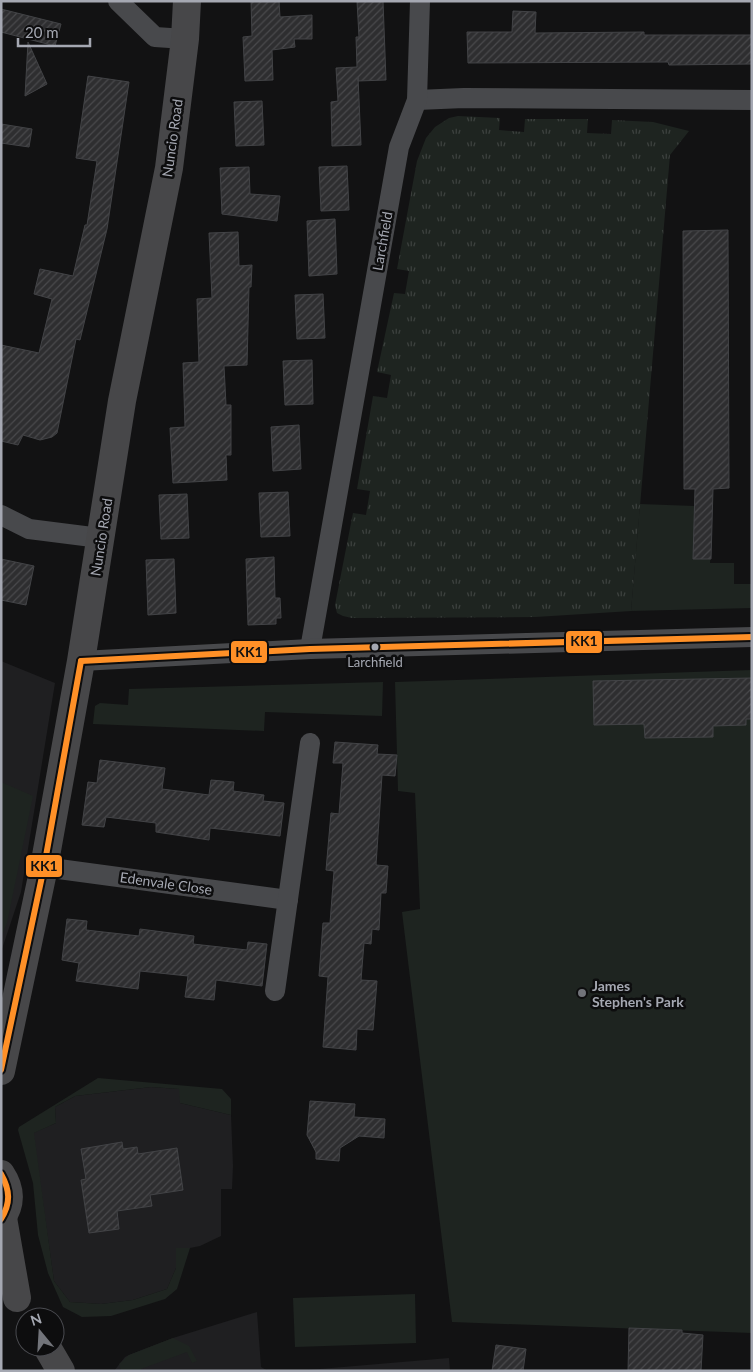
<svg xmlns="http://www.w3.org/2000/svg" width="753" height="1372" viewBox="0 0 753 1372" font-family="Lato,sans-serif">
	<defs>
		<pattern id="park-tufts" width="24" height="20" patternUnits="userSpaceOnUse" patternTransform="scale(1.25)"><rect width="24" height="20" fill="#1e2420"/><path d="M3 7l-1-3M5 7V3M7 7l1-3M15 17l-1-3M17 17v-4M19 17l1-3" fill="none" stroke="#3c413e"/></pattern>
		<pattern id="building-hatch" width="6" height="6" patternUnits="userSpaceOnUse" patternTransform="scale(1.25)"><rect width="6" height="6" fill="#2e2e30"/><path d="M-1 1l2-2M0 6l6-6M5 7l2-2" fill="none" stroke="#49494c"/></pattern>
	</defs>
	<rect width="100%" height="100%" fill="#121213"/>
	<g fill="#1f1f21">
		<path d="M1 661 55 683 21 892 1 952Z"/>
		<path d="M151 1087 180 1089V1103L231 1115 233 1166 232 1189H221V1236L200 1246 190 1248H176V1268L167 1289 133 1300 101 1304 70 1302 54 1281 33 1133 56 1123 55 1107 75 1096Z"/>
		<path d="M257 1312 261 1367 268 1371H114L125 1357 129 1355 173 1338Z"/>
		<path d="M449 1358 450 1371H296Z"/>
	</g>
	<g fill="#1e2420">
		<path d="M640 504 695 506 694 526 712 527 710 563H734V584H752V608L631 611Z"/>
		<path d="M752 670V1333L452 1322 402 912 420 909 415 793 398 791 395 682Z"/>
		<path d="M383 682 382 716 265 712 264 731 93 724 95 706 100 703 128 705 129 689Z"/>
		<path d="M1 782 33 796 7 923 1 937Z"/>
		<path d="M98 1078 222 1089 231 1099V1115L180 1103 179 1089 151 1087 75 1096 55 1107 56 1123 34 1133 54 1281 70 1302 101 1304 133 1300 167 1289 176 1268V1248H190L177 1289 165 1299 111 1316 82 1317 63 1307 48 1273 38 1235 33 1183 18 1130 19 1127Z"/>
		<path d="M415 1294 416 1343 295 1347 293 1298Z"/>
		<path d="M173 1338 189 1346 197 1361 192 1363 187 1352 141 1369V1371H121L119 1364 129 1355Z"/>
	</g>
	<path fill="url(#park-tufts)" d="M458 116 500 118 499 130 524 132 525 119H588L587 133 611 134 612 120 653 122 689 131 670 155 631 611 535 617 352 618 343 616 337 613 335 605 353 513 366 515 370 491 357 489 373 396 387 398 391 375 377 372 394 293 405 294 409 271 397 269 417 161 426 138 435 127 449 118Z"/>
	<g fill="url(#building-hatch)" stroke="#424346">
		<path d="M251 1H279L280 17 312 15V39H294L295 47 272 50 273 80 245 81 243 37 252 36Z"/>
		<path d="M357 1H383L386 80 358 81V77L361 145 332 146 331 102 338 101 336 68 357 67 356 37H359Z"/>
		<path d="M1 9 61 24 55 46 1 32Z"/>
		<path d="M513 11 536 12 535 33 644 32V35H752V64L669 65 668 62 468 63 467 32H512Z"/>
		<path d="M28 42 47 84 25 96Z"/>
		<path d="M88 76 129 82 107 229 80 340 76 339 57 433 52 437 40 440 23 435 18 445 1 441V345L39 353 52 299 34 294 40 269 73 276 85 225H87L97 161 76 158Z"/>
		<path d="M262 101 264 145 236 146 234 102Z"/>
		<path d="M1 124 32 129 29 147 1 143Z"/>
		<path d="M347 166 349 210 321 211 319 167Z"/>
		<path d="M249 167 250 194 280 196 277 221 222 214 220 168Z"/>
		<path d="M335 219 337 274 309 276 307 221Z"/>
		<path d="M728 230 729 488 713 489 711 559H693L695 489H684L683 231Z"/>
		<path d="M238 232 239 266 252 265 251 287H249L247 365 224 366 226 405H231V455H226L227 480 173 483 170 428 185 427 183 363 199 362 197 299 212 298 209 233Z"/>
		<path d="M323 294 325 338 297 339 295 295Z"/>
		<path d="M312 360 313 404 285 405 283 361Z"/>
		<path d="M299 425 301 469 273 471 271 427Z"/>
		<path d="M288 492 290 536 261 537 259 493Z"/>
		<path d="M187 494 189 538 161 539 159 495Z"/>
		<path d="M274 557 275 598H280L281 618H276V624L248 625 246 559Z"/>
		<path d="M1 559 34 566 26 605 1 600Z"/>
		<path d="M174 559 176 613 148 615 146 560Z"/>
		<path d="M752 678V719H746V725L713 726V737L645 738 644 724 594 725 593 681Z"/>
		<path d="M335 742 378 745 377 754 397 755 395 776 382 775 376 865 388 866 386 893H381L379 930 372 929 371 944 364 943 361 980 377 981 373 1030 357 1029 356 1050 323 1047 328 977 319 976 323 923H330L334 871 326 870 331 813 339 814 343 763H333Z"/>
		<path d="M100 760 165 768 162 789 209 795 211 780 234 782 233 791 264 795 263 801 284 803 280 836 210 828 209 840 156 832V823L106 817 104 827 82 825 88 782 97 783Z"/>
		<path d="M67 919 87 921 86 930 139 936 140 929 194 936 193 944 247 950 248 942 267 944 262 986 216 980 214 1000 185 997 188 976 140 971 138 989 76 981 79 963 62 960Z"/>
		<path d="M310 1101 355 1104 354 1117 385 1119 384 1138 359 1136 340 1148 339 1161 316 1159V1152L307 1135Z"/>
		<path d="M122 1142 123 1149 137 1147 138 1154 177 1148 183 1190 150 1195 152 1206 117 1211 119 1229 89 1233 81 1180 86 1179 81 1149Z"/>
		<path d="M629 1328 682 1330V1333L703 1335 701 1371H628Z"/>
		<path d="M496 1345 526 1349 523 1371H492Z"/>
	</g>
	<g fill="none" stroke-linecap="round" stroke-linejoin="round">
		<g stroke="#48494c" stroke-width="20">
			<path d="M118 1 155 37 185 39"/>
			<path d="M417 100 464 98 752 100"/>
			<path d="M1 515 29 529 100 538"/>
			<path d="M310 649 399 147 417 100 420 1"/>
			<path d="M81 661 310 649 752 637"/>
			<path d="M44 867 288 900"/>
			<path d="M275 991 310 743"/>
		</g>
		<g stroke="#474749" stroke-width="28">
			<path d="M1 1071 44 867 81 661 122 401 169 168 185 39 187 1"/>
			<path d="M1 1174C11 1189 12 1204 1 1219"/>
			<path d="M3 1218 17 1298"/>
			<path d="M47 1347 61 1371"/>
		</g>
		<defs>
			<g id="bus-1">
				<path d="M81 661 310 649 752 637"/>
				<path d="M1 1070 44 867 81 661"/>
				<path d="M1 1174C10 1190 11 1203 1 1219"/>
			</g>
		</defs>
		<use href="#bus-1" stroke="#0d0d0e" stroke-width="10"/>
		<use href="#bus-1" stroke="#ff9027" stroke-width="6"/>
	</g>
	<circle fill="#a5a8b2" stroke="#0d0d0e" stroke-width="2" cx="375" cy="647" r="4.5"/>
	<circle fill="#72747a" stroke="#0d0d0e" stroke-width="2" cx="582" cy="993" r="5"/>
	<g text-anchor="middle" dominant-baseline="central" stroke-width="5" stroke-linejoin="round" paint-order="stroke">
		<g font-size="13" fill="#a5a8b2" stroke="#0d0d0e">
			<text x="375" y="662">Larchfield</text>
		</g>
		<g font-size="14" fill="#a5a8b2" stroke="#0d0d0e">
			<text transform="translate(172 138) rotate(-82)">Nuncio Road</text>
			<text transform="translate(382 241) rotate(-80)">Larchfield</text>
			<text transform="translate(101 537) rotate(-81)">Nuncio Road</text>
			<text transform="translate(166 883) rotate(8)">Edenvale Close</text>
		</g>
		<g font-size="14" font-weight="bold" fill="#a5a8b2" stroke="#0d0d0e" text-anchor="start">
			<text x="592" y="985">James<tspan x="592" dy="16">Stephen's Park</tspan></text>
		</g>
	</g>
	<g stroke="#0d0d0e" stroke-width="2">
		<rect x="565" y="630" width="38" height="24" rx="5" fill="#ff9027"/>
		<rect x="230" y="640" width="38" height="24" rx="5" fill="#ff9027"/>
		<rect x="25" y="854" width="38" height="24" rx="5" fill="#ff9027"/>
	</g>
	<g font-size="14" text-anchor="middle" font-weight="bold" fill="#111">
		<text x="584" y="646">KK1</text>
		<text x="249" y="657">KK1</text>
		<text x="44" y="871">KK1</text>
	</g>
	<rect width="753" height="1372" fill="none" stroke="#a5a8b2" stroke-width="5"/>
	<g transform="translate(40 1332) rotate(342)"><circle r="24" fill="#0d0d0e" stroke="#4a4b50"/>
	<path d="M0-4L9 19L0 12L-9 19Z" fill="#72747a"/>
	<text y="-8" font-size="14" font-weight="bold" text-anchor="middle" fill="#a5a8b2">N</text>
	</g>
	<path d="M18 38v8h72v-8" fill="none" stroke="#a5a8b2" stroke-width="2.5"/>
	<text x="25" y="38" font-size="15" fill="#a5a8b2" stroke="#0d0d0e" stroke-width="4" paint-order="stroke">20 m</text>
</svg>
